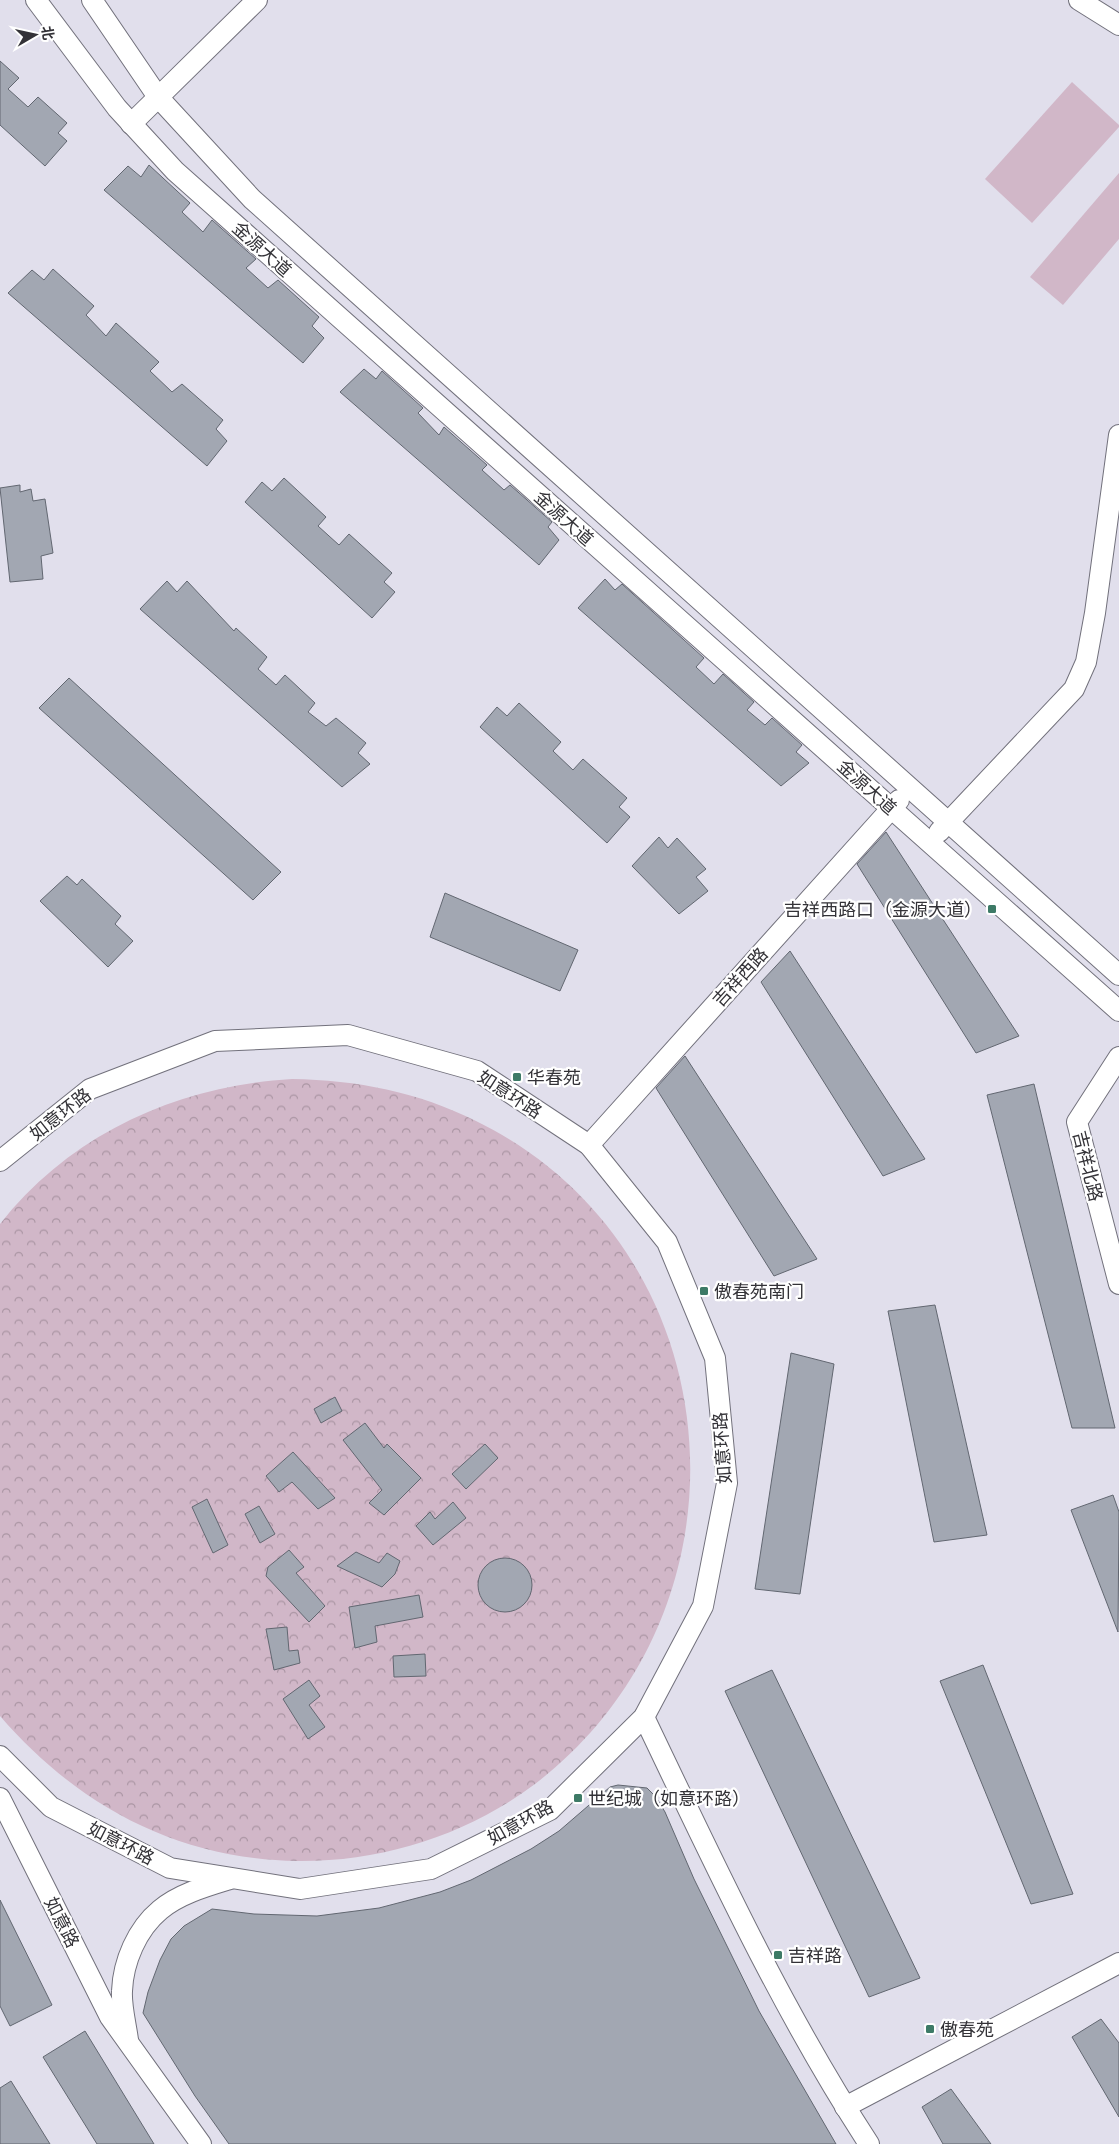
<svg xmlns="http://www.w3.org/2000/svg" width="1119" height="2144" viewBox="0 0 1119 2144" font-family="Mulish,'Noto Sans SC',sans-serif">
	<defs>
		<pattern id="forest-crowns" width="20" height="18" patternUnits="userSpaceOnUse" patternTransform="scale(1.25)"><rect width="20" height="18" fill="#d1b7c8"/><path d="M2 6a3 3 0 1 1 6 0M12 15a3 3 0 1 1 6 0" fill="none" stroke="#aa95a3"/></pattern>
	</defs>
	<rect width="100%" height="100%" fill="#e1dfec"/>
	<path fill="url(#forest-crowns)" d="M292 1079C357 1080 418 1092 476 1121 737 1249 763 1610 535 1784 467 1835 382 1862 297 1861 177 1859 78 1806 0 1716V1224C72 1133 178 1086 292 1079Z"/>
	<g fill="#d1b7c8">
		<path d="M1072 82 1119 125V127L1032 223 985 179Z"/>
		<path d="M1119 173V239L1063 305 1030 277Z"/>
	</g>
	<g fill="#a2a7b2" stroke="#626771">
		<path d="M0 61 19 78 8 89 28 107 38 97 67 123 58 133 67 141 45 166 0 125Z"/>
		<path d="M149 165 190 203 182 212 203 232 212 220 256 259 246 268 268 288 278 280 319 317 312 326 324 338 303 363 104 190 128 166 141 177Z"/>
		<path d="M53 269 94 306 86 315 106 336 116 323 159 362 150 371 172 392 182 384 223 420 216 429 227 441 207 466 8 293 32 270 44 280Z"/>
		<path d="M364 369 376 379 382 371 423 408 418 413 439 435 444 427 487 465 482 470 504 490 510 485 552 522 548 527 559 540 539 565 340 392Z"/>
		<path d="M284 478 326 517 318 526 339 545 349 534 392 573 384 582 395 592 372 618 245 502 262 482 272 491Z"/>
		<path d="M20 485V492L31 489 33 501 45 499 53 553 41 556 43 579 10 582 0 488Z"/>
		<path d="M605 579 615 590 622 584 704 658 696 667 714 684 723 674 754 702 747 710 765 725 772 718 802 745 796 752 809 763 781 786 578 608Z"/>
		<path d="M167 581 177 592 187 581 234 631 236 628 267 657 258 669 276 685 285 675 315 703 308 712 326 726 336 718 366 743 358 753 370 764 342 787 140 609Z"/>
		<path d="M69 678 281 872 253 900 39 708Z"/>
		<path d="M519 703 561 742 553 751 573 770 583 759 627 798 619 807 630 817 607 843 480 727 497 707 507 716Z"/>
		<path d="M886 832 987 987 1019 1036 976 1053 857 864Z"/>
		<path d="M659 837 668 848 677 838 706 869 696 877 708 891 679 914 632 866Z"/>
		<path d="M67 876 77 885 82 879 121 916 115 924 133 941 108 967 40 901Z"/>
		<path d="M445 893 578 950 560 991 430 937Z"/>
		<path d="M790 951 893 1110 925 1159 883 1176 761 982Z"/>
		<path d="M685 1056 785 1210 817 1259 774 1276 656 1088Z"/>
		<path d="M1034 1084 1115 1428H1072L987 1095Z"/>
		<path d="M935 1305 987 1535 934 1542 888 1311Z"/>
		<path d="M791 1353 834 1364 800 1594 755 1589Z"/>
		<path d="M335 1397 342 1411 321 1423 314 1409Z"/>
		<path d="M365 1423 384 1448 387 1444 421 1478 384 1515 369 1503 382 1490 343 1440Z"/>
		<path d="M485 1444 498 1458 466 1489 452 1474Z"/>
		<path d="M293 1452 335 1498 318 1509 292 1482 279 1492 266 1476Z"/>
		<path d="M1113 1495 1119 1512 1118 1632 1071 1510Z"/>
		<path d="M207 1499 228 1545 213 1553 192 1507Z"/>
		<path d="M453 1502 466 1518 433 1545 416 1526 430 1512 435 1519Z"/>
		<path d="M259 1506 275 1534 260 1543 245 1514Z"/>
		<path d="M289 1550 304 1567 296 1573 325 1606 309 1622 266 1576 268 1567Z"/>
		<path d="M356 1552 379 1563 387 1553 400 1561 395 1574 382 1587 337 1566Z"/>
		<circle cx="505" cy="1585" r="27"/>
		<path d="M419 1595 423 1617 375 1626 377 1642 355 1648 349 1607Z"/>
		<path d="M287 1627 289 1651 298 1650 300 1663 274 1670 266 1629Z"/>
		<path d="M425 1654 426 1676 394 1677 393 1656Z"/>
		<path d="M983 1665 1073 1894 1031 1904 940 1681Z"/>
		<path d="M772 1670 920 1978 869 1997 725 1691Z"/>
		<path d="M309 1680 320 1696 309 1705 325 1727 308 1739 283 1699Z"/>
		<path d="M618 1785 647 1788 656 1797 665 1812 694 1879 759 2011 836 2144H229L195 2096 143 2013 148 1992 160 1960 171 1939 184 1926 212 1909 254 1914 317 1916 379 1908 440 1892 471 1880 531 1849 559 1831 610 1787Z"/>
		<path d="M0 1900 52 2005 10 2026 0 2006Z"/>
		<path d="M1101 2019 1119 2043V2117L1072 2037Z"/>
		<path d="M85 2031 154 2144H97L43 2057Z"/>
		<path d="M11 2081 50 2144H0V2088Z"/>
		<path d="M951 2089 991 2144H943L922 2107Z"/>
	</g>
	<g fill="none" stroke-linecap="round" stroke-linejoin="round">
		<defs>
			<g id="minor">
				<path d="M36 0 117 108 175 171 1119 1011"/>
				<path d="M92 0 158 97 252 199 1119 975"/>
				<path d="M1079 0 1119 25"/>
				<path d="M131 124 257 0"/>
				<path d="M939 832 1074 689 1086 662 1095 613 1119 435"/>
				<path d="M1119 1057 1077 1122 1119 1284"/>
				<path d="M589 1145 899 800"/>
				<path d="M0 1161 90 1089 215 1041 348 1035 477 1071 589 1145 667 1242 715 1358 727 1483 703 1606 644 1717 550 1810 431 1869 300 1889 170 1868 51 1807 0 1756"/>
				<path d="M644 1717C713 1861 781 2009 869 2144"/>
				<path d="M0 1798 110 2017 201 2144"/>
				<path d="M128 2040C126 2024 121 2006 122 1991 123 1962 137 1929 160 1910 179 1894 207 1886 230 1879"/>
				<path d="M845 2107 1119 1963"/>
			</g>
		</defs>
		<use href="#minor" stroke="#72717c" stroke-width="22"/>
		<use href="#minor" stroke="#fff" stroke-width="20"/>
	</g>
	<g fill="#3d7a66" stroke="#fff" stroke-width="2">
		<rect x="987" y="904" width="10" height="10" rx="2.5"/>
		<rect x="512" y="1072" width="10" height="10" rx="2.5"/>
		<rect x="699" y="1286" width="10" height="10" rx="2.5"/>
		<rect x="573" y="1793" width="10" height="10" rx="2.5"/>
		<rect x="773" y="1950" width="10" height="10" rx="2.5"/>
		<rect x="925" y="2024" width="10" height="10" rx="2.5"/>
	</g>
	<g text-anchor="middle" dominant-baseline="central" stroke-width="4.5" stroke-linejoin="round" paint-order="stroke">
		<g font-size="18" fill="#333237" stroke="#fff">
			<text transform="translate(262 249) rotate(42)">金源大道</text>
			<text transform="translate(564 518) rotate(42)">金源大道</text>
			<text transform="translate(867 787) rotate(42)">金源大道</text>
			<text transform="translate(740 977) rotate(-48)">吉祥西路</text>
			<text transform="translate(510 1094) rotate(33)">如意环路</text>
			<text transform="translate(60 1114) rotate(-38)">如意环路</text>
			<text transform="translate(1088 1166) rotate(76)">吉祥北路</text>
			<text transform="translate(722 1448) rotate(-94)">如意环路</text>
			<text transform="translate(520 1822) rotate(-29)">如意环路</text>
			<text transform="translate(121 1843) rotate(27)">如意环路</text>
			<text transform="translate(62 1922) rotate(63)">如意路</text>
		</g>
		<g font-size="18" fill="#333237" stroke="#fff" text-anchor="start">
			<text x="982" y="909" text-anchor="end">吉祥西路口（金源大道）</text>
			<text x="527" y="1077">华春苑</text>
			<text x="714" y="1291">傲春苑南门</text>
			<text x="588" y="1798">世纪城（如意环路）</text>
			<text x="788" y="1955">吉祥路</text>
			<text x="940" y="2029">傲春苑</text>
		</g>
	</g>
	<g transform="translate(35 35) rotate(81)" stroke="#ffffff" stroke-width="4" paint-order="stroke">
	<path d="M0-4L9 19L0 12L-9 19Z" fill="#333237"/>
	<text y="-8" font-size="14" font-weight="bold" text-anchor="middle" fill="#333237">北</text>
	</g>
</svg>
